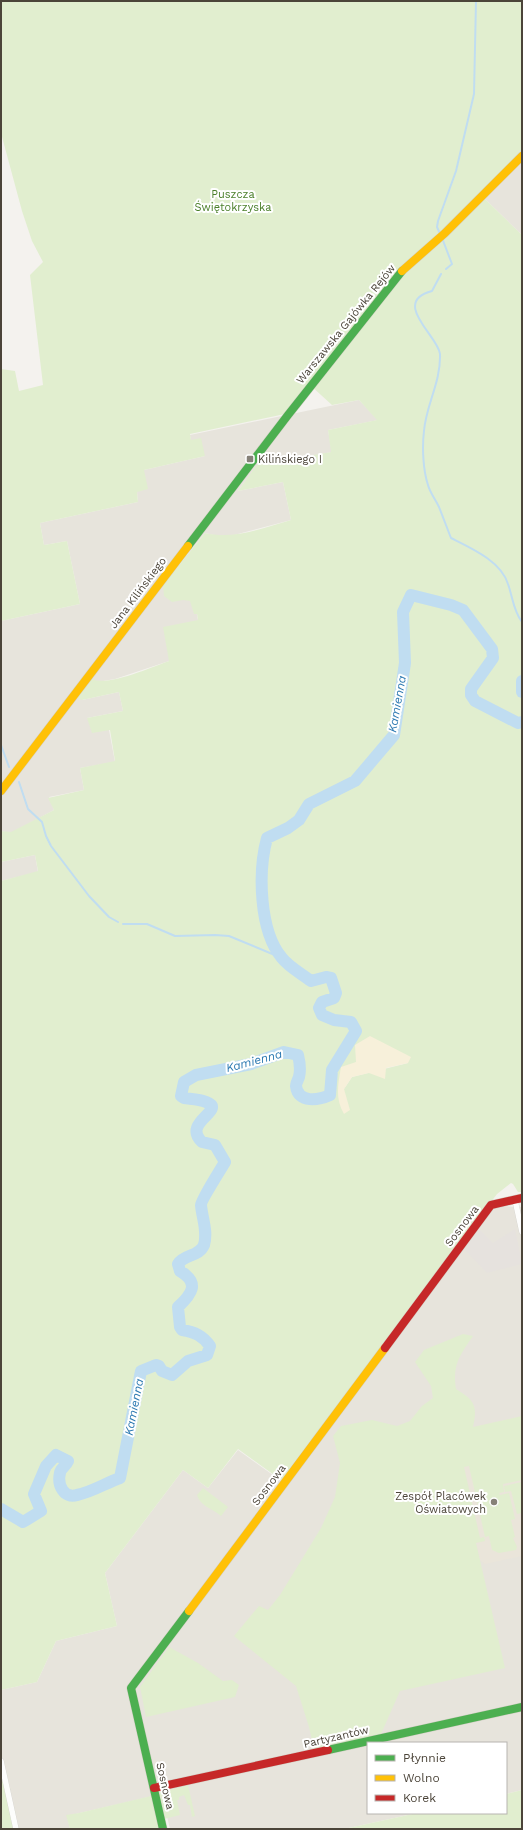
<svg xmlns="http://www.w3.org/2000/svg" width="523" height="1830" viewBox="0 0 523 1830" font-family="'Work Sans',sans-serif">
	<rect width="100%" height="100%" fill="#f4f2ee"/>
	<g fill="#e7e4dc">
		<path d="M522 161V235L485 199Z"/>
		<path d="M359 400 378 420 328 430 332 452 257 466 238 491 283 482 291 520 234 535 218 536 205 533 163 584 190 579 198 620 169 661 115 679 97 682 82 700 119 692 123 711 87 718 109 730 115 762 80 768 84 790 49 797 54 810 11 833 1 831V621L80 604 67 541 44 545 40 523 138 502 137 492 144 470 205 456 191 440 190 435Z"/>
		<path d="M35 855 38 872 1 881V862Z"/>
		<path d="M492 1206 522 1207V1790L506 1794V1743H368V1813H417L344 1829H170L161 1791 149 1797 67 1816 70 1829H17L1 1757V1690L37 1682 56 1641 117 1626 105 1573 183 1470 208 1488 238 1450 284 1483Z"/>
	</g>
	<path fill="#e6e2de" d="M479 1229 493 1243 515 1229 522 1264 487 1273 464 1249Z"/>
	<path fill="#eae5da" d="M522 1416V1556L485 1564 480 1560 451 1432Z"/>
	<g fill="#e1eecf" fill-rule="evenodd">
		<path d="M1 1H522V161L485 199 522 235V1192H518L513 1184 511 1183 497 1194 281 1480 238 1449 208 1488 183 1470 105 1573 117 1626 56 1641 37 1682 1 1690V881L38 871 35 855 1 862V831L11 832 54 810 48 798 84 790 80 768 115 761 110 730 92 733 87 718 123 711 119 692 82 700 76 698 92 679C107 687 152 667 169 661L163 627 198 620 197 614H194L190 601 183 600 172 602 164 596 163 585 205 533C234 540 263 528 291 520L283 482 238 491 257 465 331 452 328 430 377 420 359 400 332 405 310 385 285 414 190 434 191 440 201 438 205 456 144 470 148 489 137 492 138 502 40 523 44 545 67 541 80 604 1 621V369L15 371 19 391 43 385 30 275 43 262 32 241 22 211 1 133ZM356 1062 408 1063 352 1077 344 1089Z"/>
		<path d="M463 1334 473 1336C460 1355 452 1365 456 1389 474 1400 478 1405 473 1427L522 1416V1480L503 1484 504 1492 499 1493 500 1495 509 1493 515 1519 511 1520 515 1537 513 1538 517 1547 516 1550 499 1553 492 1550 489 1536 485 1537 469 1466 464 1467 480 1538 484 1537 485 1541 476 1543 505 1668 400 1691 381 1734 314 1749 309 1727 296 1686 234 1636 259 1606 268 1610 280 1595 321 1528 335 1497 340 1463 333 1436 341 1426 372 1420 397 1426 410 1421 422 1406 433 1398 431 1386 415 1362 424 1350Z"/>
		<path d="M522 1482V1513L517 1514 511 1491 505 1492 504 1486Z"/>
		<path d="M203 1488 228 1507 221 1516C212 1508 201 1507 197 1495Z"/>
		<path d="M169 1647 198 1663 223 1681 232 1680 239 1685 235 1697 146 1717 140 1687Z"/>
		<path d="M1 1767 15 1829H1Z"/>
		<path d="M188 1785 195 1816 192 1817 190 1805H188L184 1795 179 1797V1800H177L180 1815 164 1819 159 1791 161 1789 162 1792Z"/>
		<path d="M522 1790V1829H344L417 1813H506V1794Z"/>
		<path d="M151 1796 160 1829H70L66 1815 79 1813Z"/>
	</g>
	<path fill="#f7f0da" d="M370 1036 411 1057 408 1063 386 1068 385 1079 369 1073 352 1077 344 1089 350 1110 344 1114C335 1099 338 1084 341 1067L356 1062 355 1045Z"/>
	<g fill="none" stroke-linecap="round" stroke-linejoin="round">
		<g stroke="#c0ddf1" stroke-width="2">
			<path d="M440 234 437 227 438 221 456 171 474 94 476 1"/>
			<path d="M442 238 452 264 446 269"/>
			<path d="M441 274 432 291C390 302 439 337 440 354 441 382 426 405 424 431 422 447 423 470 428 485 430 493 436 500 439 507 443 517 447 528 451 538 471 548 501 561 508 584 513 598 513 610 522 622"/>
			<path d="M1 745 9 767"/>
			<path d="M19 782 28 809 42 822 46 836 51 846 89 896 109 917 118 922"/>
			<path d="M123 924H147L175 936 215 935 229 936 282 958"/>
		</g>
		<g stroke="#c0ddf1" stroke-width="12">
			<path d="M522 681V692"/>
			<path d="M1 1509 23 1522 41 1511 34 1494 46 1466 56 1455 68 1461C66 1466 60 1469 60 1473 57 1485 64 1499 77 1495 92 1492 106 1483 120 1478L141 1371 156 1365 159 1366 162 1371 172 1375 188 1361 207 1355 210 1346C203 1336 195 1332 182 1330L180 1327 178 1307C192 1294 200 1283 180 1271L178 1264C184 1254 199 1257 204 1245 208 1231 202 1218 201 1205 201 1200 221 1169 225 1162L215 1145 202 1142C181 1122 228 1110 206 1102 199 1099 190 1099 184 1098L181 1096 184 1082 196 1075 251 1064 284 1052 298 1055C300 1063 301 1069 299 1077 298 1080 296 1083 296 1086 298 1104 319 1100 330 1095L332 1070 356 1031 351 1022 334 1020 322 1015 319 1008 322 1002 334 998 336 993 331 978 326 977 311 981C302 974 289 967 282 958 259 931 258 871 267 838L288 828 299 820 309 804 355 781 394 735 405 663 403 612 411 595 451 605 463 610 492 649 493 658 471 689V695L475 701 518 723 522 722"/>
		</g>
		<defs>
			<g id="street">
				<path d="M515 1200 522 1232"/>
				<path d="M1 1761 16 1829"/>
			</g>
			<g id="fast">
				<path d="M188 546 288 415 402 271"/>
				<path d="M328 1750 522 1707"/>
				<path d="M163 1829 131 1688 189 1611"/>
			</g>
			<g id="slow">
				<path d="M402 271 445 233 522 156"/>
				<path d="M1 791 188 546"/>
				<path d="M189 1611 385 1348"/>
			</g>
			<g id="jam">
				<path d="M385 1348 491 1205 522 1198"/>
				<path d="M154 1788 328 1750"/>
			</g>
		</defs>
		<use href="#street" stroke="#d2d0cb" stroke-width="6"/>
		<use href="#fast" stroke="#d3cfc5" stroke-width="9"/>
		<use href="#slow" stroke="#d3cfc5" stroke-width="9"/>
		<use href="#jam" stroke="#d3cfc5" stroke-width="9"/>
		<use href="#street" stroke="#fdfdfc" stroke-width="5.5"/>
		<use href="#fast" stroke="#4caf50" stroke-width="8"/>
		<use href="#slow" stroke="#ffc107" stroke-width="8"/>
		<use href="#jam" stroke="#c62828" stroke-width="8"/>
	</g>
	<g fill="#868178" stroke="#fff" stroke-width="1.5">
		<rect x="246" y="455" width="8" height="8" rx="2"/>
		<circle cx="494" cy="1502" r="4"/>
	</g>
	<g text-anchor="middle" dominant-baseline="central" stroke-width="4" stroke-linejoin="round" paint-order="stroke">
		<g font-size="11" fill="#4a7f2a" stroke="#fff">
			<text x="233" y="194">Puszcza<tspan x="233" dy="13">Świętokrzyska</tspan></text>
		</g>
		<g font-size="11" fill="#4b4439" stroke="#fff">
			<text transform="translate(346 324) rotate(-51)">Warszawska Gajówka Rejów</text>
			<text transform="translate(138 593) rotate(-53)">Jana Kilińskiego</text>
			<text transform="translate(462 1226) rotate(-53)">Sosnowa</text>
			<text transform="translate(269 1485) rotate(-53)">Sosnowa</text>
			<text transform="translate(336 1737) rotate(-13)">Partyzantów</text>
			<text transform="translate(165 1786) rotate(77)">Sosnowa</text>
		</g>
		<g font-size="11" fill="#4b4439" stroke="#fff" text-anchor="start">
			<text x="258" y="459">Kilińskiego I</text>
			<text x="486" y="1496" text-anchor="end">Zespół Placówek<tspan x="486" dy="13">Oświatowych</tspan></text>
		</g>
		<g font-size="12" font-style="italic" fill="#2e7ab2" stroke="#fff">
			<text transform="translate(397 704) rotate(-80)">Kamienna</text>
			<text transform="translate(254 1061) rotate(-15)">Kamienna</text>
			<text transform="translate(134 1407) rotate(-79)">Kamienna</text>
		</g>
	</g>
	<rect width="523" height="1830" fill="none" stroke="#4b4439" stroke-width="4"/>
	<rect x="367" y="1742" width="140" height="72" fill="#ffffff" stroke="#b7b4b0"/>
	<rect x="375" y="1755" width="20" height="6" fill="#4caf50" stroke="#b7b4b0"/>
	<text x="403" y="1762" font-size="12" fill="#4b4439">Płynnie</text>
	<rect x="375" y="1775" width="20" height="6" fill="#ffc107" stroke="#b7b4b0"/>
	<text x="403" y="1782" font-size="12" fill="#4b4439">Wolno</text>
	<rect x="375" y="1795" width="20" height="6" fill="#c62828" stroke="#b7b4b0"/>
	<text x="403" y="1802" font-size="12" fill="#4b4439">Korek</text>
</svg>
